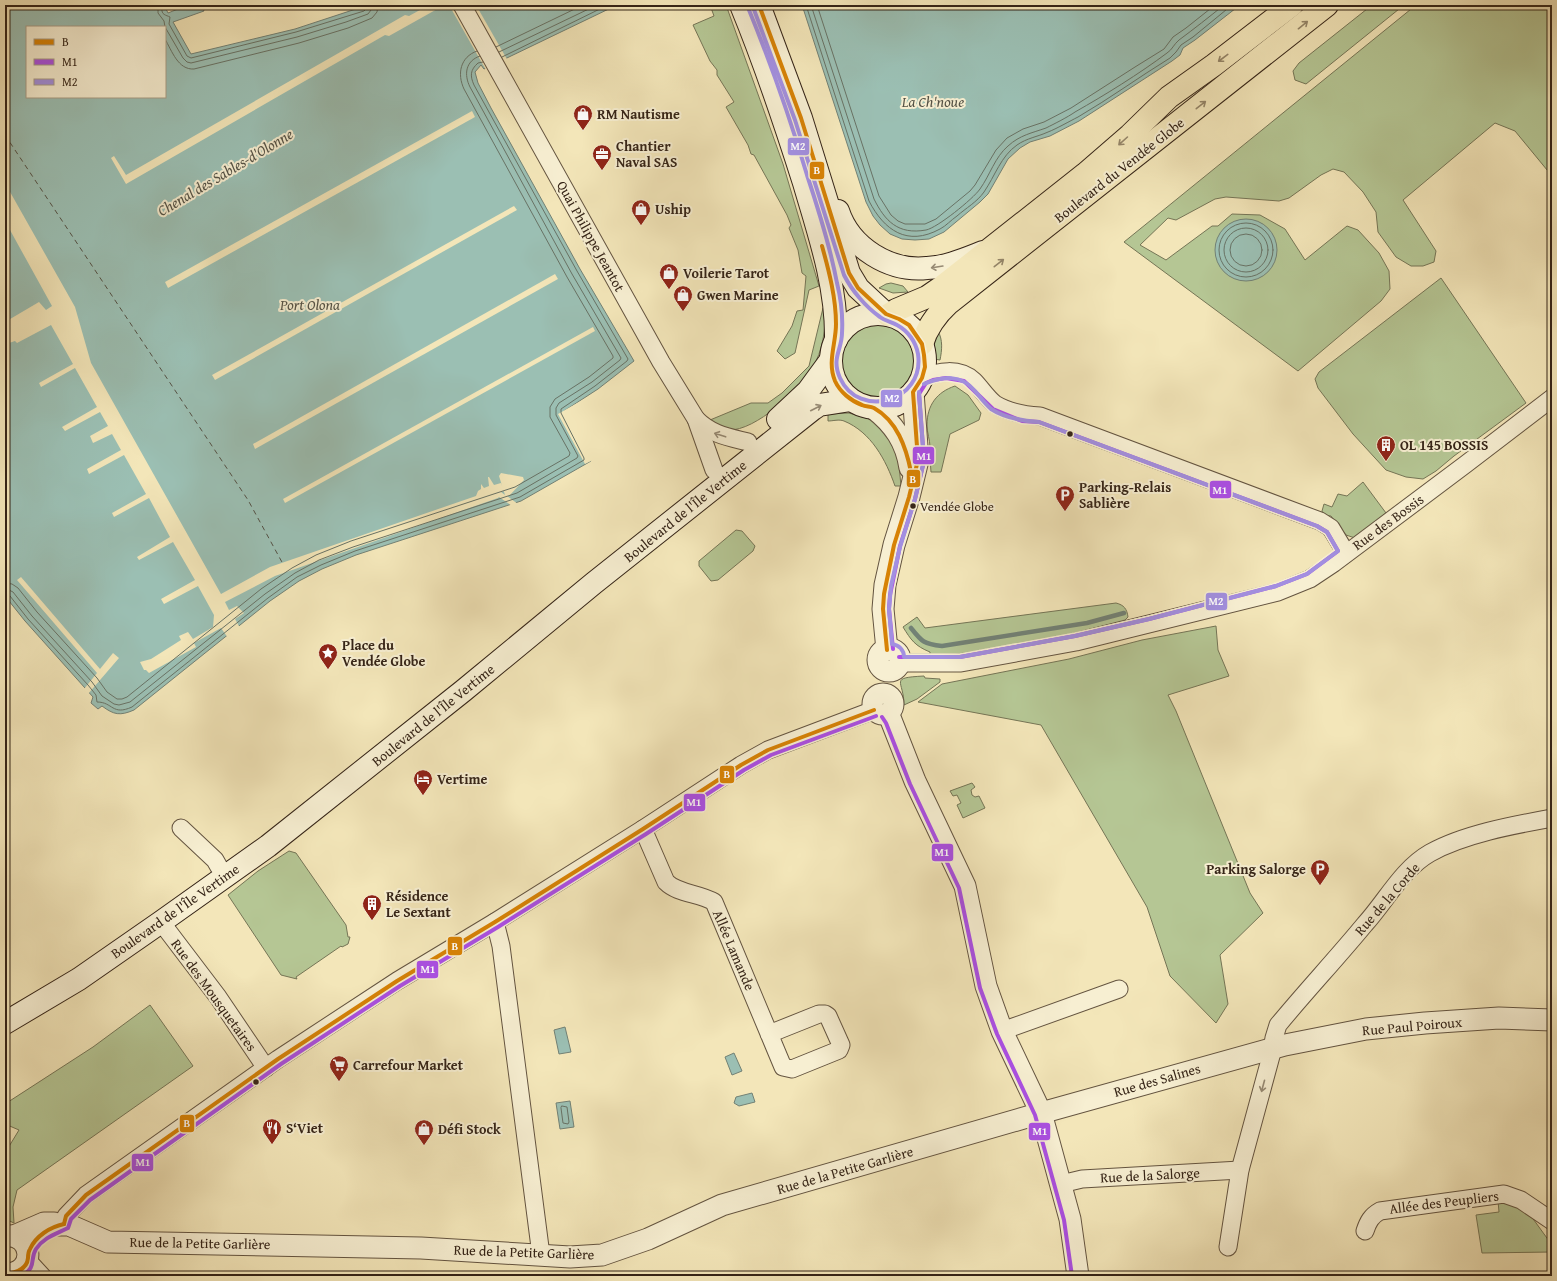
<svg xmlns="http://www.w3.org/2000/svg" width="1557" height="1281" viewBox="0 0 1557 1281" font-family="'Gentium Book Plus',serif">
	<rect width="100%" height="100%" fill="#f3e6b9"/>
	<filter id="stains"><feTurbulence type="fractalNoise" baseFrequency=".005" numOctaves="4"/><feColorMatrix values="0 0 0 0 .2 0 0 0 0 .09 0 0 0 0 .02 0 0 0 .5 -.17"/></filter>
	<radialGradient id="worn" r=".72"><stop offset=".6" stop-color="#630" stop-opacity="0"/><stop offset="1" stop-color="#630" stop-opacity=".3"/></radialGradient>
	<g fill="#b5c694" stroke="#757556">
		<path d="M710 5H726L783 164 819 286 809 290 795 353 785 359 777 351 792 326 797 311 803 310 806 276 802 273 798 250 789 228 791 225 787 215 754 155 751 154 748 145 726 107 734 102 717 75V70L710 61 693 25 714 16Z"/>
		<path d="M1372 5H1404L1306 84 1295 80 1293 71 1299 63Z"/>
		<path d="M1416 5H1552V176L1515 131 1495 123 1403 200 1436 251 1434 262 1423 266H1411L1396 257 1378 232 1376 212 1363 192 1344 172 1333 169 1321 175 1289 198 1279 201 1226 197 1215 199 1176 220 1168 218 1140 245 1166 260 1212 226H1218L1232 214 1260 215 1285 229 1305 260 1347 226 1358 230 1379 253 1389 271 1390 289 1381 301 1298 371 1124 242Z"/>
		<path d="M1441 278 1526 403 1454 456 1436 471 1423 479 1406 477 1386 470 1353 434 1318 388 1315 379 1319 372Z"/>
		<path d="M891 283 903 286 908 292 893 293 879 288 886 284Z"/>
		<path d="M825 307C826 329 823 350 812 369 800 390 755 431 729 430 722 429 716 424 710 420L751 403H768L782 393 809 366 823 308Z"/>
		<circle cx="878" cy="361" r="36"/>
		<path d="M938 331C943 340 942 350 940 360L934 359 933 341Z"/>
		<path d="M955 386 968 395 981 413 979 420 950 434 941 472H931C930 464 931 455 930 447 930 440 927 433 927 425 927 405 937 392 955 386Z"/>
		<path d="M849 413 876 421 886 428 898 455 901 486H895C886 460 871 432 844 421 839 419 833 421 828 421V414Z"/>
		<path d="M1363 482 1386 513 1355 538 1346 535 1331 516 1323 515 1322 511 1324 504 1332 507 1338 494 1347 496Z"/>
		<path d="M736 530 742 531 755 546 753 551 718 580 711 581 699 566V561Z"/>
		<path d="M1116 603C1124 605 1127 609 1128 617L1125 620 1056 638 946 656 930 657V652C915 646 911 640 903 627L917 617 925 628Z"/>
		<path d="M1216 626 1218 650 1229 676 1168 695 1176 711 1250 893 1263 913 1220 955 1228 1004 1216 1023 1170 976 1147 907 1041 725 918 702 942 684 1069 659 1142 640Z"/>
		<path d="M924 676 925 678 940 679V682L917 699 904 705C904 680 888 678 924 676Z"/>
		<path d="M972 783 975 787 971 790 972 795 975 797 979 796 985 808 963 818 957 805 961 803 957 795 953 796 950 791Z"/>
		<path d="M289 851 296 853 346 925 348 937H350L348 944 342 947 341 946 296 977 297 979 281 975 228 895 258 871Z"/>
		<path d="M150 1005 193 1066 17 1190 13 1207 14 1223 5 1219V1153L19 1130 5 1124V1104L93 1047Z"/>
		<path d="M1498 1201 1515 1204 1531 1216 1552 1245V1252L1482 1253 1476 1215 1499 1212Z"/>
	</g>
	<g fill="#9bbfb3" stroke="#728175" fill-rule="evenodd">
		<path d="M5 5H175L166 9 168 13 188 5H202L204 11 173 22 191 54 295 29 368 5H617L484 69 481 65 475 72 478 83 491 108 580 269 634 361 598 389 564 411 591 461 521 501 356 555 322 569 299 581 270 601 134 710C120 716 114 715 102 706L98 709 91 703 93 697 85 688 25 621 5 596ZM27 27H165V97H27Z"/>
		<path d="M802 5H1240L1195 40 1183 48 1180 55 1172 61 1079 121 1050 136 1030 142 1020 148 1008 159 988 194 980 202 944 232 929 239 915 240 902 239 890 234 880 225 873 216 866 202Z"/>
		<circle cx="1246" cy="250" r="31"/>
		<path d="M565 1027 571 1052 559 1054 554 1030Z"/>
		<path d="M734 1053 742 1071 732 1075 725 1057Z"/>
		<path d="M752 1093 755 1102 739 1106 734 1103 736 1097Z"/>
		<path d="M570 1101 574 1127 560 1129 556 1103Z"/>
	</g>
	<g fill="#f3e6b9">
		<path d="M429 5H437L439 8 389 36 385 35 126 184 111 158 114 156 126 175 405 15 409 16Z"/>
		<path d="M449 5H476L508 61 486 70Z"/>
		<path d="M472 111 475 117 168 288 165 282Z"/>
		<path d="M5 183 75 307 91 363 221 594 270 567 476 496 478 491 481 489V484L484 488 489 486 488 477H489L494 485 501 483 504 491 501 492 505 495 499 476 501 473 523 477 524 480 509 496H507L518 504 512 506 499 497 498 498 275 576 225 602 229 610 237 606 244 613 235 619 240 628 228 638 221 628 194 643 196 647 149 673 146 670H144L140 662 151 659 181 640 179 636 188 632 193 639 213 627 214 615 198 586 164 604 161 599 195 580 173 542 139 560 137 557 170 537 149 498 114 517 112 513 146 494 124 455 89 474 87 469 121 450 112 434 93 443 90 436 108 426 100 412 65 431 62 427 97 407 75 368 41 387 39 383 73 364 51 325 17 343 15 341 9 343 5 336V322L39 302 46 310 52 306 5 221Z"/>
		<path d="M514 206 517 210 215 380 212 375Z"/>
		<path d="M555 274 558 279 255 449 253 444Z"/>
		<path d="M593 327 595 331 285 503 283 499Z"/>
		<path d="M593 394 566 411 593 460 585 464 558 414Z"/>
		<path d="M21 577 100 669 113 653 119 658 88 694 84 689 97 673 17 580Z"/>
	</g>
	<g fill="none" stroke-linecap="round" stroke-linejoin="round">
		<g stroke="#687265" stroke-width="1">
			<path d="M158 5V13L164 21 165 27 183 58 187 62 191 63 297 37 346 22 368 14 371 10 372 5"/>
			<path d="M165 5 162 8C161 15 166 15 170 17L169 24 187 56 191 58 296 32 364 11 367 8V5"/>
			<path d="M806 5 869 201C884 230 907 247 940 229 946 226 951 220 957 216 966 208 977 202 984 192 995 176 1001 156 1017 145 1027 138 1037 137 1048 132 1056 129 1070 121 1078 117 1109 99 1139 77 1170 58L1176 52 1181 45 1193 37 1232 5"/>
			<path d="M811 5 874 199C885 221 898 235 926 230 937 228 973 199 980 189 990 175 995 157 1008 146 1020 135 1032 133 1046 128 1054 124 1068 117 1075 112 1105 95 1139 74 1167 53 1172 50 1174 44 1179 40 1194 29 1209 17 1224 5"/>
			<path d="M817 5 879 196 891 215 898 221 905 224H925L936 219 970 191 975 185 996 150 1007 138 1023 129 1044 122 1071 108 1135 67 1164 49 1173 37 1186 28 1215 5"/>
			<path d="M165 39C172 51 178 70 194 69L299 43 348 28 372 18 377 12 378 5"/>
			<path d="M496 47 583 5"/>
			<path d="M499 52 597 5"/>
			<path d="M502 57 608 5"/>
			<circle cx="1246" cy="250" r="27"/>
			<circle cx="1246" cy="250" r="22"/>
			<circle cx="1246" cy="250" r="16"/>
			<path d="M5 583 12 584 18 588 37 612 97 678 107 692 117 699H122L127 697 261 589 292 568 316 555 351 541 515 487 569 456 570 453 550 417V407L555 399 589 377 613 358V356L567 277 464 89C457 74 460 57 477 51"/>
			<path d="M5 589 9 590 13 592 32 616 92 682 102 696 114 704 119 705 130 702 265 594 295 573 319 560 353 547 517 493 577 458 578 456 556 415V408L559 403 592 382 620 360 621 358 572 274 470 87C464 75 465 61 480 56"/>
			<path d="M5 594 10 596 28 619 88 685 96 695 97 702C113 702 112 716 132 707L268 598 297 577 321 565 355 551 520 497 584 460V458L561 413V409L595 386 627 361 628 359 577 271 474 85C470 76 470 70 478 63L483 62"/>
			<path d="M562 1106 567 1107 569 1122 568 1124 563 1123 561 1108Z"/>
		</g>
		<path stroke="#728175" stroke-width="4.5" d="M911 628C922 642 924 644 942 646L1087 623 1124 613"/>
		<path stroke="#545246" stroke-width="1" stroke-dasharray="5 4" stroke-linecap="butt" d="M5 135 248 500 283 564"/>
		<defs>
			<g id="minor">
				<path d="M462 5 661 362 696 419 714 470"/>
				<path d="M922 378C938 371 959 367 974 381 981 388 987 398 995 404 1008 412 1025 415 1040 416L1320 521 1331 528 1346 553"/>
				<path d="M696 419C712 435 728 437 748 442"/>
				<path d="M899 663H961L1076 642 1278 592 1310 579 1334 563 1466 464 1552 398"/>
				<path d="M181 828 215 860 219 867"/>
				<path d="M643 829 666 882C678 894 699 893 714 902L783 1067 792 1069 839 1050 841 1045 828 1016 825 1014H819L769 1034"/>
				<path d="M161 922 218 997 266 1068"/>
				<path d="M495 922 501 946 541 1255"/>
				<path d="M1002 1031 1119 989"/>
				<path d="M1061 1184 1082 1179 1240 1170"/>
				<path d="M64 1224 66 1216 86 1195 278 1059 397 981 495 922 643 829 741 765 768 750 874 710"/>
				<path d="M1365 1231C1368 1222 1371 1216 1380 1211L1504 1194 1521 1200 1552 1221"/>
				<path d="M1228 1247 1240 1170 1271 1056 1274 1038 1278 1025C1306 991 1337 958 1365 924 1386 901 1402 869 1430 853 1464 834 1514 825 1552 818"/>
				<path d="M28 1257 30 1263 42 1276"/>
			</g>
			<g id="tertiary">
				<path d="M873 408C894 424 906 442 910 468"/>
				<circle cx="889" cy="660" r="11"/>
				<path d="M887 650 883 609 885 585 894 545 909 497 918 460 913 392"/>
				<circle cx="883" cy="704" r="10"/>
				<path d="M887 714 891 720 915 781 965 886 986 986 1002 1031 1041 1113 1049 1142 1070 1219 1078 1276"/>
				<path d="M5 1236C34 1233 37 1274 5 1274"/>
				<path d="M14 1236 44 1223H54L58 1225H69L108 1242 421 1248 570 1257 602 1255 648 1239 722 1205 1041 1113 1285 1045 1366 1029 1425 1023 1499 1018 1552 1020"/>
			</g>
			<g id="secondary">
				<path d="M741 5C765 63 785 123 804 183 819 234 837 286 836 340"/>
				<path d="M759 5 801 118 849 273 858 288 886 314"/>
				<path d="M838 211C850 248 890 272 927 268 947 267 965 259 983 252"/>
				<circle cx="878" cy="361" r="47"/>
				<path d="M778 419 808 391 830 361"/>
				<path d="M5 1023 79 979 161 922 268 846 463 691 594 583 813 409 819 405 851 400"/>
			</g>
			<g id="primary">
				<path d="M888 315 896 310 927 297 943 286 1085 174 1130 135 1169 97 1214 65 1292 5"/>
				<path d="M922 344C927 327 936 315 949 303L1327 5"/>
			</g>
		</defs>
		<use href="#minor" stroke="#645440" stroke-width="19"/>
		<use href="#tertiary" stroke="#645440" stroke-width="23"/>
		<use href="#secondary" stroke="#352417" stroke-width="24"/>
		<use href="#primary" stroke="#352417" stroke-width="24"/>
		<use href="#minor" stroke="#f7efd2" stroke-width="17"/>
		<use href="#tertiary" stroke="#f7efd2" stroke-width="21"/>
		<use href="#secondary" stroke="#f7efd2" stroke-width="22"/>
		<use href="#primary" stroke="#f3e6b9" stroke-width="22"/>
		<defs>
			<g id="bus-1">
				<path d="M759 5 801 118 849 273 858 288 886 314 899 319 909 325 922 344 924 355 925 367 922 378 913 392 918 460 909 497 894 545 884 594 883 609 887 650"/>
				<path d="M822 246C829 271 836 298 836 324 836 344 827 362 835 381 840 392 851 401 862 405 866 407 870 406 874 408 897 421 906 447 911 472"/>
				<path d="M64 1224 66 1216 86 1195 278 1059 397 981 495 922 643 829 741 765 768 750 874 710"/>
				<path d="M5 1274C15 1273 27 1270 28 1258 28 1254 28 1252 30 1249 36 1236 50 1227 64 1224"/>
			</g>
			<g id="bus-2">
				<path d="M893 649 889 609 890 595 900 546 915 499 924 461 919 394 926 383 933 380 946 378 964 381 993 409 1022 421 1039 422 1317 526 1327 532 1338 551 1307 574 1276 586 1149 619 1075 636 960 657H899"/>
				<path d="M882 717 886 723 910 784 959 888 980 988 997 1034 1035 1115 1064 1220 1072 1276"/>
				<path d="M21 1276C38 1267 29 1260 36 1249 44 1237 56 1234 68 1228L71 1219 90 1200 281 1064 400 986 498 927 646 834 744 770 771 755 876 716"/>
			</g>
			<g id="bus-3">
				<path d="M747 5C770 61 790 118 807 175 819 211 830 246 837 283 841 299 843 316 842 333 842 350 831 358 840 378 859 420 925 402 918 354 916 342 908 331 897 325 892 322 885 321 880 317 866 307 852 291 844 275L795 120 753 7"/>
				<path d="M919 392 924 461 915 499 900 547 891 586 889 609 892 644C899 645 904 650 904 657H960L1075 636 1149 619 1276 586 1307 574 1338 551 1327 532 1317 526 1039 422C1023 421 1005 418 991 409 985 404 980 397 975 391 961 374 943 376 924 384"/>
			</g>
		</defs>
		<use href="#bus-1" stroke="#f7efd2" stroke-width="7"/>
		<use href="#bus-2" stroke="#f7efd2" stroke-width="7"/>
		<use href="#bus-3" stroke="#f7efd2" stroke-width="7"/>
		<use href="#bus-1" stroke="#d78205" stroke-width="4"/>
		<use href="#bus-2" stroke="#ab4fe5" stroke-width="4"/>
		<use href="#bus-3" stroke="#a28fe0" stroke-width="4"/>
	</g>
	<defs><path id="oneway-shaft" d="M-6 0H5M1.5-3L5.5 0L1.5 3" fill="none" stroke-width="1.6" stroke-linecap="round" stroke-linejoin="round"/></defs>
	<g stroke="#948568">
		<use href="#oneway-shaft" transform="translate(1303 25) rotate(-39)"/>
		<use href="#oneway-shaft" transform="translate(1223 58) rotate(143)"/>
		<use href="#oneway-shaft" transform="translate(1201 105) rotate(-38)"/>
		<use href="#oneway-shaft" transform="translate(1123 141) rotate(138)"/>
		<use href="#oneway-shaft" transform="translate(999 263) rotate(-38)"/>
	</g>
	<g stroke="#968a74">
		<use href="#oneway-shaft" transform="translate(937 267) rotate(171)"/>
		<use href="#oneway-shaft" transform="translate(816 408) rotate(-27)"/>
		<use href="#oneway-shaft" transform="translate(720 435) rotate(-162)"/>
		<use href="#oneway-shaft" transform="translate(1263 1086) rotate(105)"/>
	</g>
	<defs>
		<symbol id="shop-pin" viewBox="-11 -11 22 30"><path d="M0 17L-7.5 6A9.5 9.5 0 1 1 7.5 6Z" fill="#8f2418" stroke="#f7efd2"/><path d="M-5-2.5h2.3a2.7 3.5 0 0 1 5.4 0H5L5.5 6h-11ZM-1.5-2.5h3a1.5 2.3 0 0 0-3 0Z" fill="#fff"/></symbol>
		<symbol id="office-pin" viewBox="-11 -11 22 30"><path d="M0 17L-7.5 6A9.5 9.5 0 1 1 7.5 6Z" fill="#8f2418" stroke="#f7efd2"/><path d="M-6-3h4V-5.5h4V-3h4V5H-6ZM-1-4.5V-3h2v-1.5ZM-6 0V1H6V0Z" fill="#fff"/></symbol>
		<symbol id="building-pin" viewBox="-11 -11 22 30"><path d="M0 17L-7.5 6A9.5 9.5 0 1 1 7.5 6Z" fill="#8f2418" stroke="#f7efd2"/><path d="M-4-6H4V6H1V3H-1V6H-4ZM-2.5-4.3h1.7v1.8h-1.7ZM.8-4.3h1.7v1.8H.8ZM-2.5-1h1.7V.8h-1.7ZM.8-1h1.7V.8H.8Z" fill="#fff"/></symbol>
		<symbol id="parking-pin" viewBox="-11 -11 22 30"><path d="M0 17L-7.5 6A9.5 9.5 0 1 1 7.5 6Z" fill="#8f2418" stroke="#f7efd2"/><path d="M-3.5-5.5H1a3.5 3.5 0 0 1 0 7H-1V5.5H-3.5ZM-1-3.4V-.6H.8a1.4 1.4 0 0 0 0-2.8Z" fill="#fff"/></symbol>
		<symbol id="sight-pin" viewBox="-11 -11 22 30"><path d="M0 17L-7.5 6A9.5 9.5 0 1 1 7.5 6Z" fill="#8f2418" stroke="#f7efd2"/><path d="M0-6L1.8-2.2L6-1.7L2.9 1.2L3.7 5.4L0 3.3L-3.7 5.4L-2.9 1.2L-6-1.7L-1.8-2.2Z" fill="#fff"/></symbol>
		<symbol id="hotel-pin" viewBox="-11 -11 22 30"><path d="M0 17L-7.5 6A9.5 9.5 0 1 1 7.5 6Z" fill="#8f2418" stroke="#f7efd2"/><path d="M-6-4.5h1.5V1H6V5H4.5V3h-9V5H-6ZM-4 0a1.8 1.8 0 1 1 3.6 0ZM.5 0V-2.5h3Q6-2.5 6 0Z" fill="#fff"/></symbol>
		<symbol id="supermarket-pin" viewBox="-11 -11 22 30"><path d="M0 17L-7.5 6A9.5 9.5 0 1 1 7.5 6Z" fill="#8f2418" stroke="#f7efd2"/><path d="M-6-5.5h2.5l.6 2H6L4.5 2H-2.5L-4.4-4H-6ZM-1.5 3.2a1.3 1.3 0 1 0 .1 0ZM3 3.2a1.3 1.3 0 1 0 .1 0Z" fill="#fff"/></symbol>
		<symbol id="restaurant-pin" viewBox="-11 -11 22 30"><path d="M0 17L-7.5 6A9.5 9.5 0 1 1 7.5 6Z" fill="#8f2418" stroke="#f7efd2"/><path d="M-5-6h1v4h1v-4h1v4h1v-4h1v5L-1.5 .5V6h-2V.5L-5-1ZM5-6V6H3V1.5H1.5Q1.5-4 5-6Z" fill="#fff"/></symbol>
	</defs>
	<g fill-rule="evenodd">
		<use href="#shop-pin" x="572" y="103" width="22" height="30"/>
		<use href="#office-pin" x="591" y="143" width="22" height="30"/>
		<use href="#shop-pin" x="630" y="198" width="22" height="30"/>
		<use href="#shop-pin" x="658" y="262" width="22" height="30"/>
		<use href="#shop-pin" x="672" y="284" width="22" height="30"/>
		<use href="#building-pin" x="1375" y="434" width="22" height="30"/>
		<use href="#parking-pin" x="1054" y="484" width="22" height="30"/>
		<use href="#sight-pin" x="317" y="642" width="22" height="30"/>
		<use href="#hotel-pin" x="412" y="768" width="22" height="30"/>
		<use href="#parking-pin" x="1309" y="858" width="22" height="30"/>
		<use href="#building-pin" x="361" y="893" width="22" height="30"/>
		<use href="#supermarket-pin" x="328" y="1054" width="22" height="30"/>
		<use href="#restaurant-pin" x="261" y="1117" width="22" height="30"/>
		<use href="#shop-pin" x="413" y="1118" width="22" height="30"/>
	</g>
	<g fill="#352417" stroke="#f7efd2" stroke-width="1.5">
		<circle cx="1070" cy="434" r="3.5"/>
		<circle cx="913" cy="506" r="3.5"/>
		<circle cx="256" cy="1082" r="3.5"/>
	</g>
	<g text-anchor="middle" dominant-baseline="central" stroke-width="4" stroke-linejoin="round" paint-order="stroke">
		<g font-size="13" fill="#352417" stroke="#f7efd2" text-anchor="start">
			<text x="920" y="506">Vendée Globe</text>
		</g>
		<g font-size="14" font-weight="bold" fill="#352417" stroke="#f7efd2" text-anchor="start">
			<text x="597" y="114">RM Nautisme</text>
			<text x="616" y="146">Chantier<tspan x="616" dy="16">Naval SAS</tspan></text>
			<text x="655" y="209">Uship</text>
			<text x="683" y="273">Voilerie Tarot</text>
			<text x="697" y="295">Gwen Marine</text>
			<text x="1400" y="445">OL 145 BOSSIS</text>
			<text x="1079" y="487">Parking-Relais<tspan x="1079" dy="16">Sablière</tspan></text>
			<text x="342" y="645">Place du<tspan x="342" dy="16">Vendée Globe</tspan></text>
			<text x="437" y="779">Vertime</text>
			<text x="1306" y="869" text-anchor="end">Parking Salorge</text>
			<text x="386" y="896">Résidence<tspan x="386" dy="16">Le Sextant</tspan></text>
			<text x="353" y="1065">Carrefour Market</text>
			<text x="286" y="1128">S‘Viet</text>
			<text x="438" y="1129">Défi Stock</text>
		</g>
		<g font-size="14" fill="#352417" stroke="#f7efd2">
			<text transform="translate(1119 170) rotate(-38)">Boulevard du Vendée Globe</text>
			<text transform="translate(591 236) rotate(61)">Quai Philippe Jeantot</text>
			<text transform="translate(685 511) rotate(-39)">Boulevard de l'Île Vertime</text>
			<text transform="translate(1388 522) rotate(-36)">Rue des Bossis</text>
			<text transform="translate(433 715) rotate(-39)">Boulevard de l'Île Vertime</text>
			<text transform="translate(1387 899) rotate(-49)">Rue de la Corde</text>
			<text transform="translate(175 911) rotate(-35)">Boulevard de l'Île Vertime</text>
			<text transform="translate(734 950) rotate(67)">Allée Lamande</text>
			<text transform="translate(214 995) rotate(54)">Rue des Mousquetaires</text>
			<text transform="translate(1412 1026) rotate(-5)">Rue Paul Poiroux</text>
			<text transform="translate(1157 1080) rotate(-16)">Rue des Salines</text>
			<text transform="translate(845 1170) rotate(-16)">Rue de la Petite Garlière</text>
			<text transform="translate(1150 1175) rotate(-3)">Rue de la Salorge</text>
			<text transform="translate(1444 1202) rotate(-7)">Allée des Peupliers</text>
			<text transform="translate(200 1243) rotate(1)">Rue de la Petite Garlière</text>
			<text transform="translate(524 1252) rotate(2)">Rue de la Petite Garlière</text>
		</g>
		<g font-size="15" font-style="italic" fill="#545246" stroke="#f7efd2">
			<text x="933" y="101">La Ch'noue</text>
			<text transform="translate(225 172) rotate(-31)">Chenal des Sables-d'Olonne</text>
			<text x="310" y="304">Port Olona</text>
		</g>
	</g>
	<g stroke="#f7efd2" stroke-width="1.5">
		<rect x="787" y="137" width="23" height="19" rx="4" fill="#a28fe0"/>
		<rect x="809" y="161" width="16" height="19" rx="4" fill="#d78205"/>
		<rect x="880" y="389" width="23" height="19" rx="4" fill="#a28fe0"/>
		<rect x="912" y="446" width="23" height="19" rx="4" fill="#ab4fe5"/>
		<rect x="906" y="469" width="15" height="19" rx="4" fill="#d78205"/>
		<rect x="1209" y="480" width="23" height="19" rx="4" fill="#ab4fe5"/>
		<rect x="1205" y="592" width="23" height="19" rx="4" fill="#a28fe0"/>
		<rect x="719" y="765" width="16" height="19" rx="4" fill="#d78205"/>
		<rect x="683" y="793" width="23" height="19" rx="4" fill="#ab4fe5"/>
		<rect x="931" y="843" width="23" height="19" rx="4" fill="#ab4fe5"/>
		<rect x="447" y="936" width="16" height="20" rx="4" fill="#d78205"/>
		<rect x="416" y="960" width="23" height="19" rx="4" fill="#ab4fe5"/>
		<rect x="179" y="1114" width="16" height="19" rx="4" fill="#d78205"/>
		<rect x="1028" y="1122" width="23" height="19" rx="4" fill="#ab4fe5"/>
		<rect x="131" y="1153" width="23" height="19" rx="4" fill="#ab4fe5"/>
	</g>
	<g font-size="11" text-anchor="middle" font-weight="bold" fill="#fff">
		<text x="798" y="150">M2</text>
		<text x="817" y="174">B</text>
		<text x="892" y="402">M2</text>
		<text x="924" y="460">M1</text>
		<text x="913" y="483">B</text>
		<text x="1220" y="494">M1</text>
		<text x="1216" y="605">M2</text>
		<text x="727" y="778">B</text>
		<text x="694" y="806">M1</text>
		<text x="942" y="856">M1</text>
		<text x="455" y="950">B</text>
		<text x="428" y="973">M1</text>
		<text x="187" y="1127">B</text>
		<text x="1040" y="1135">M1</text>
		<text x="143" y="1166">M1</text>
	</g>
	<rect width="1557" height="1281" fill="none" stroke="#f3e6b9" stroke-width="20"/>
	<rect x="6" y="6" width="1545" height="1269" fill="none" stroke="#352417" stroke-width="2"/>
	<rect x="10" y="10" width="1537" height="1261" fill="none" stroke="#352417"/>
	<rect x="26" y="26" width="140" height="72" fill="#f7efd2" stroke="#a99e87"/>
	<rect x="34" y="39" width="20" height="6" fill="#d78205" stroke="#a99e87"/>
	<text x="62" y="46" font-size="12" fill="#352417">B</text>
	<rect x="34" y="59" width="20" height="6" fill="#ab4fe5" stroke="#a99e87"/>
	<text x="62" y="66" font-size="12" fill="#352417">M1</text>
	<rect x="34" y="79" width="20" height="6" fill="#a28fe0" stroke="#a99e87"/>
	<text x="62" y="86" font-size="12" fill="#352417">M2</text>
	<rect width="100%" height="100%" filter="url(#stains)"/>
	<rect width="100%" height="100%" fill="url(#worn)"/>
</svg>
